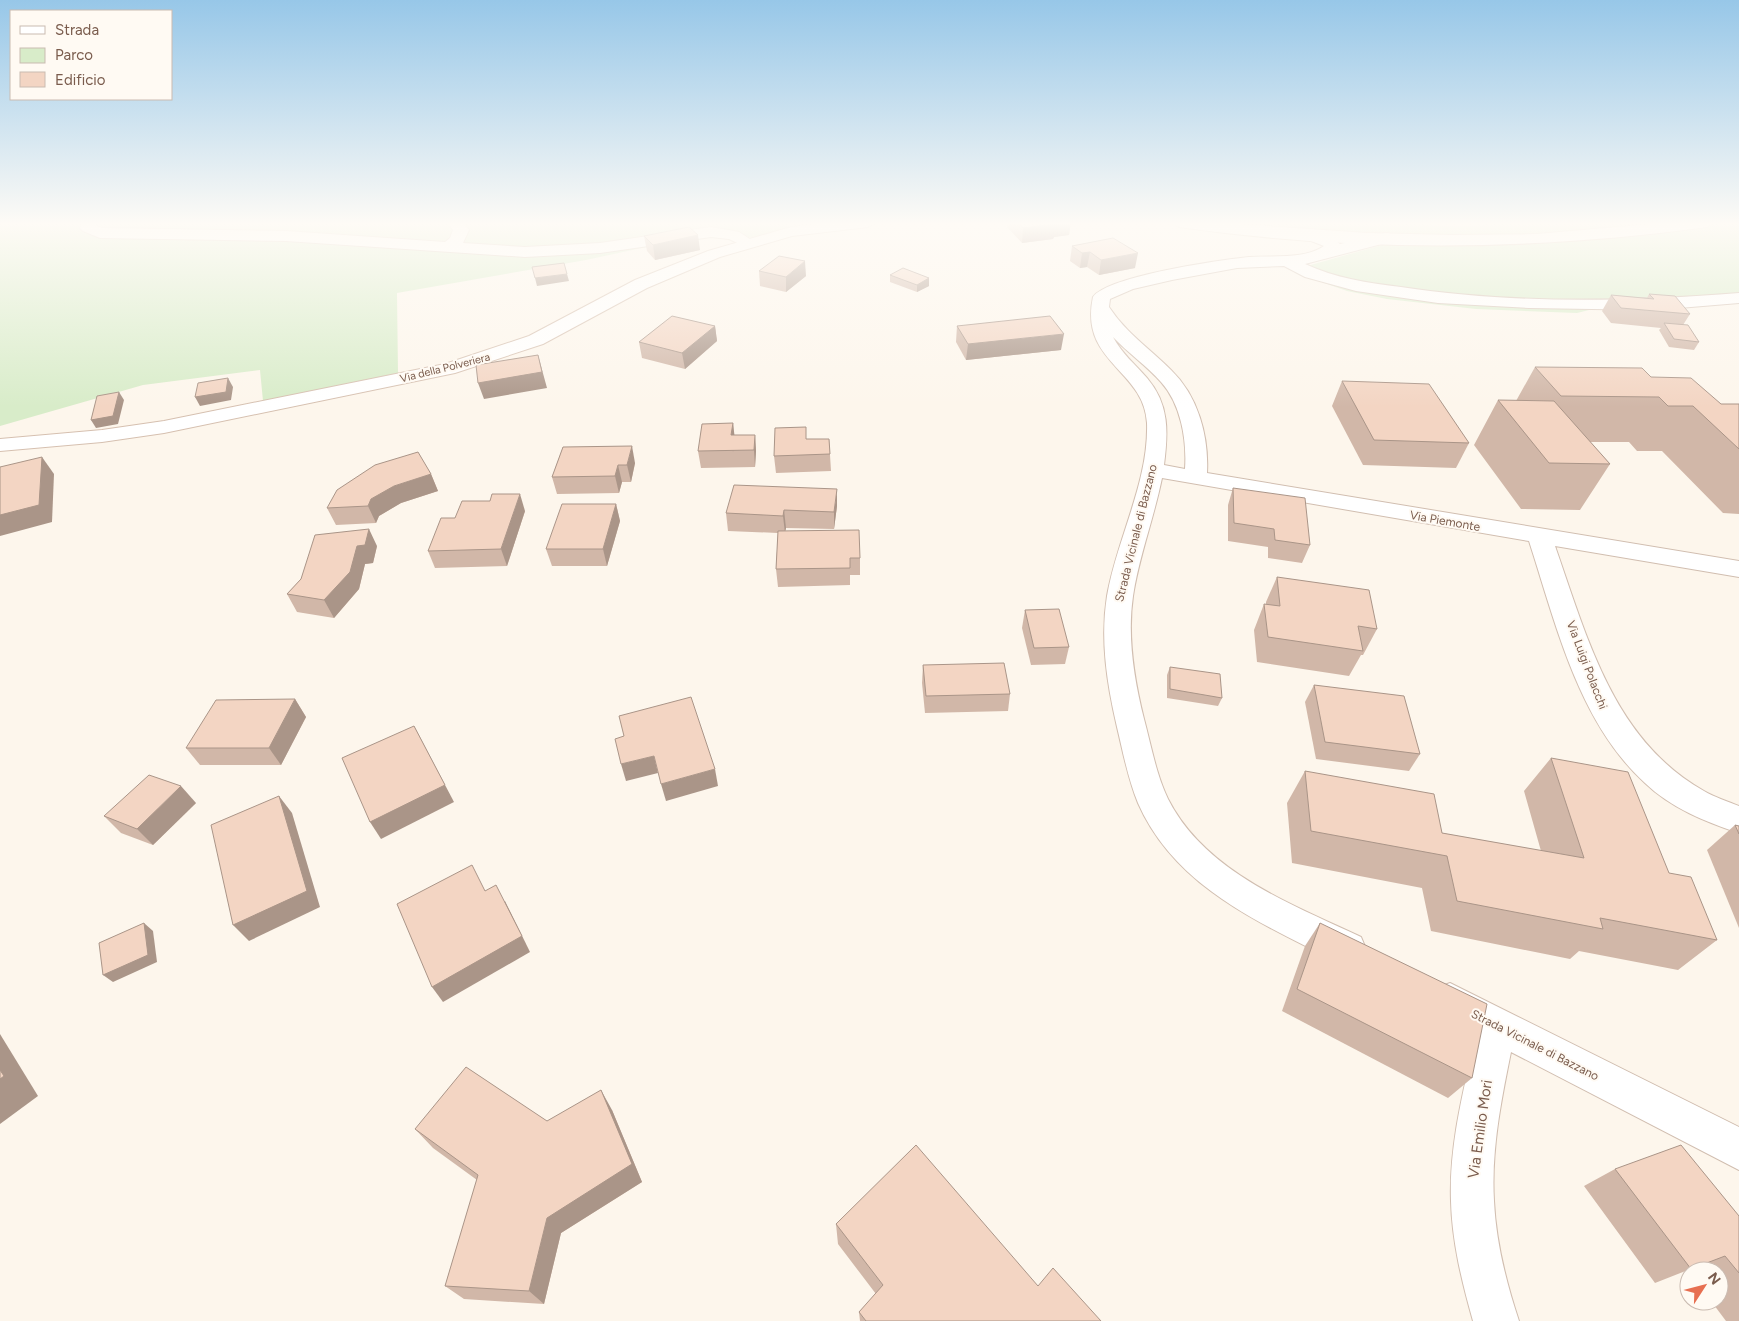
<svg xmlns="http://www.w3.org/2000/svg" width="1739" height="1321" viewBox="0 0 1739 1321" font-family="Figtree,sans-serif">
	<rect width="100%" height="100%" fill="#fdf6ec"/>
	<g fill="#d8ecc9">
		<path d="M0 222H785L790 229 752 238 725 230 586 260 397 293 398 373 263 401 260 370 143 385 0 426Z"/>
		<path d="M1227 222H1336L1458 226 1566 222H1739V301L1633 299 1577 313 1476 309 1387 299 1347 291 1310 278 1307 266 1389 243 1385 234Z"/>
	</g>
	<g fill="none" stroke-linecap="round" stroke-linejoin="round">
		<defs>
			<g id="street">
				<path d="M82 222H98L96 226 102 228 286 231 445 242 450 238 453 230 447 222H463L469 230 463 243 525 247 600 243 711 227 739 232 756 243 748 248 729 239 711 237 600 253 525 257 286 241 100 238 83 231 80 228Z"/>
				<path d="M1307 229 1328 235 1340 244 1387 233 1393 235 1395 238 1393 241 1305 264C1335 278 1368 283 1401 287 1512 304 1627 302 1739 293V303L1655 310 1529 308 1438 303 1356 291 1305 277 1284 266 1237 268 1172 280 1133 289 1110 299 1109 307C1126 333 1149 348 1171 370 1198 396 1209 436 1207 473L1739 561V577L1555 546C1587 637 1613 740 1704 791 1714 797 1727 801 1739 806V833C1706 822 1671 808 1645 783 1578 722 1556 624 1529 541L1162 478C1154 518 1139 556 1133 596 1127 637 1134 679 1144 719 1151 745 1156 774 1168 799 1205 872 1291 904 1361 937L1366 949 1361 961 1348 966 1335 961C1259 922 1175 887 1138 803 1128 779 1123 752 1117 727 1107 684 1100 640 1107 596 1117 538 1149 482 1147 423 1144 369 1079 363 1093 297 1108 276 1220 260 1249 257 1273 255 1303 260 1324 246L1301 237 1299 234ZM1113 337C1128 353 1146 365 1161 382 1181 404 1187 440 1185 469L1164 465C1168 433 1170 405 1147 378 1135 364 1122 354 1113 337Z"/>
				<path d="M1450 983 1739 1127V1170L1511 1052C1501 1101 1491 1151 1494 1201 1496 1242 1506 1282 1519 1321H1473C1462 1282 1452 1242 1451 1201 1449 1144 1464 1089 1476 1034L1437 1014 1431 1001 1437 988Z"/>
			</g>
			<g id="secondary">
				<path d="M833 222H876L868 227 792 236 720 257 647 288 543 344 455 373 164 433 102 442 0 451V439L102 430 164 421 445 364 529 336 635 280 708 251 791 227Z"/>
				<path d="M1171 222H1211L1367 233 1452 235 1537 234 1675 222H1715L1707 227C1533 251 1353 252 1179 227Z"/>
			</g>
		</defs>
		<use href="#street" stroke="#d1beb0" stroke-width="2"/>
		<use href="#secondary" stroke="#d6c0b0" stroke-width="2"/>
		<use href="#street" fill="#fff" fill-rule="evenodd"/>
		<use href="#secondary" fill="#fff" fill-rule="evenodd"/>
	</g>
	<g fill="#d1b7a8">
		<path d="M1008 222H1071L1069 235 1054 237 1053 239 1022 243 1007 227Z"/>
		<path d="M644 236 700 250 655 260 647 251Z"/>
		<path d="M1072 246 1135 268 1099 275 1087 267 1080 268 1070 261Z"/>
		<path d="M759 271 806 276 786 292 760 286Z"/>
		<path d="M890 275 929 278V286L917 292 890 282Z"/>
		<path d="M1649 294 1690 314 1683 325 1699 342 1694 350 1669 347 1659 330 1661 328 1611 323 1602 311 1611 295 1647 298Z"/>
		<path d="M715 326 717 341 685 369 642 358 639 342Z"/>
		<path d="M957 326 1061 350 966 360 956 342Z"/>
		<path d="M1535 367 1651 377 1721 404H1739V514L1723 513 1662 451H1637L1629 442H1590L1610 464 1580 510 1521 509 1474 445 1498 400 1516 401Z"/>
		<path d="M1342 381 1469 443 1456 468 1363 465 1332 406Z"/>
		<path d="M733 423 734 435H755L756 451 755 467 701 468 698 451Z"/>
		<path d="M807 439H829L831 471 776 473 774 456Z"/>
		<path d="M563 447 635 463 631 482H622L619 493 557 494 552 477Z"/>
		<path d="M431 474 438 491 401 503 379 516 376 523 336 525 327 508Z"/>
		<path d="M1233 488 1310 545 1302 563 1268 558V547L1228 541V505Z"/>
		<path d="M616 504 620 521 607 566H552L546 549Z"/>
		<path d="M837 506 834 529 786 528 785 531 860 558V575H850V585L778 587 776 569 778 533 728 531 726 513Z"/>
		<path d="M525 511 507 566 435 568 428 551 455 518Z"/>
		<path d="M377 546 373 563 365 564 359 589 334 618 297 612 287 594 301 579Z"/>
		<path d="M1277 577 1377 629 1363 655H1361L1349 676 1257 662 1254 630 1264 604H1266V602Z"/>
		<path d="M1025 610 1069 647 1065 664 1031 665 1022 628Z"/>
		<path d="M923 665 1010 694 1008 711 925 713 922 683Z"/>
		<path d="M1170 667 1222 698 1218 706 1167 698V675Z"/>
		<path d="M1314 685 1420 754 1409 771 1316 759 1305 702Z"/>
		<path d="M295 699 306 717 281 765H200L186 748Z"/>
		<path d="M1551 758 1669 873 1717 940 1678 970 1579 951 1570 959 1431 931 1422 888 1292 863 1287 803 1305 771 1442 833 1541 851 1524 791Z"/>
		<path d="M196 803 153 845 121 833 104 816Z"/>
		<path d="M1735 825 1739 826V928L1707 850Z"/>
		<path d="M1320 923 1472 1078 1448 1098 1282 1011 1305 946Z"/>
		<path d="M612 1110 642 1182 561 1233 544 1304 464 1299 445 1286 477 1180 433 1148 415 1129 547 1121Z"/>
		<path d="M1615 1169 1739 1216V1321H1726L1711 1301H1719V1271H1689V1272L1688 1270 1655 1283 1584 1186Z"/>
		<path d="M836 1224 1038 1286 1101 1321H860L859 1312 876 1294 838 1244Z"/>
	</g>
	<g fill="#aa9588">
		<path d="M1054 222H1071L1069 235 1054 237 1053 239 1022 243 1023 228Z"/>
		<path d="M698 235 700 250 655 260 653 245Z"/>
		<path d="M1090 252 1087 267 1080 268 1082 253Z"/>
		<path d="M1138 253 1135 268 1099 275 1101 260Z"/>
		<path d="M805 261 806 276 786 292V277Z"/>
		<path d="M567 274 569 281 537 286 535 278Z"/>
		<path d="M929 278V286L917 292V285Z"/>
		<path d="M715 326 717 341 685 369 682 353Z"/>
		<path d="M1064 334 1061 350 966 360 968 344Z"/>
		<path d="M538 355 547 388 484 399 478 383Z"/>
		<path d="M228 378 233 387 231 400 200 406 195 397Z"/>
		<path d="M119 392 124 400 118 424 96 428 91 420Z"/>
		<path d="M733 423 735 440 733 452 731 435Z"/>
		<path d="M755 435 756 451 755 467 754 450Z"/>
		<path d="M632 446 635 463 631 482 627 465Z"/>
		<path d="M42 457 54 474 52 522 0 536V515Z"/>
		<path d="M618 465 622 482 619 493 615 476Z"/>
		<path d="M431 474 438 491 401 503 379 516 376 523 368 506 371 499 394 486Z"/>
		<path d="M837 489V506L834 529V512Z"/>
		<path d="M520 494 525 511 507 566 501 549Z"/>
		<path d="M616 504 620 521 607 566 603 549Z"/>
		<path d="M784 510 786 528 785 533 783 516Z"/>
		<path d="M369 529 377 546 373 563 365 564 359 589 334 618 324 600 357 546Z"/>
		<path d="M295 699 306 717 281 765 269 748Z"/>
		<path d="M414 726 454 802 381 839 370 822Z"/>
		<path d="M654 756 658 773 626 781 621 764Z"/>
		<path d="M715 769 718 786 666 801 661 784Z"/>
		<path d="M181 786 196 803 153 845 137 829Z"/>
		<path d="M279 796 292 813 320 907 249 941 233 925Z"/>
		<path d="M505 901 530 952 443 1002 432 987Z"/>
		<path d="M144 923 153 931 157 962 113 982 103 975Z"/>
		<path d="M0 1034 38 1096 0 1124Z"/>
		<path d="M601 1090 612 1110 642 1182 561 1233 544 1304 529 1291 547 1218Z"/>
	</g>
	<g fill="#f3d5c3" stroke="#aa9588">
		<path d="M1017 222H1058H1054L1055 224 1023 228Z"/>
		<path d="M689 227 698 235 653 245 644 236Z"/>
		<path d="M1113 238 1138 253 1101 260 1090 252 1082 253 1072 246Z"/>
		<path d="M779 256 805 261 786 277 759 271Z"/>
		<path d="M564 263 567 274 535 278 532 267Z"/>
		<path d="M903 268 929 278 917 285 890 275Z"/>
		<path d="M1649 294 1675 296 1690 314 1621 308 1611 295 1654 299Z"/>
		<path d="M672 316 715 326 682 353 639 342Z"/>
		<path d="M1050 316 1064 334 968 344 957 326Z"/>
		<path d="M1664 323 1688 325 1699 342 1674 339Z"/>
		<path d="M538 355 542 372 478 383 476 365Z"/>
		<path d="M1535 367 1642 368 1651 377 1691 378 1721 404H1739V449L1693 406H1668L1659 397 1561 396Z"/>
		<path d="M228 378 226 392 195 397 198 383Z"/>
		<path d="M1342 381 1429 384 1469 443 1374 440Z"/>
		<path d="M119 392 113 416 91 420 97 396Z"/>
		<path d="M1498 400 1554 401 1610 464 1549 463Z"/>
		<path d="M733 423 731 435H755L754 450 698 451 702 424Z"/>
		<path d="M806 427V439H829L830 454 774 456 775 428Z"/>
		<path d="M632 446 627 465H618L615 476 552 477 563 447Z"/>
		<path d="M418 452 431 474 394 486 371 499 368 506 327 508 337 490 375 465Z"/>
		<path d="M42 457 39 505 0 515V467Z"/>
		<path d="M734 485 837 489 834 512 784 510 783 516 726 513Z"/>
		<path d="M1233 488 1305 498 1310 545 1275 540 1274 529 1234 523Z"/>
		<path d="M492 494H520L501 549 428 551 441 518H455L462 501H490Z"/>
		<path d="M562 504H616L603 549H546Z"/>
		<path d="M369 529 365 545 357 546 350 572 324 600 287 594 301 579 315 535Z"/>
		<path d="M859 530 860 558H850V568L776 569 778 531Z"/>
		<path d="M1277 577 1369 590 1377 629 1358 626 1363 651 1268 637 1264 604 1280 606Z"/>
		<path d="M1059 609 1069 647 1034 648 1025 610Z"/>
		<path d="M1004 663 1010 694 926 696 923 665Z"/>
		<path d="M1170 667 1220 674 1222 698 1170 689Z"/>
		<path d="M1314 685 1404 696 1420 754 1325 742Z"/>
		<path d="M691 697 715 769 661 784 654 756 621 764 615 739 624 736 619 716Z"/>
		<path d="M295 699 269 748H186L216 700Z"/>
		<path d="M414 726 445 785 370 822 342 758Z"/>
		<path d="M1551 758 1628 772 1669 873 1691 877 1717 940 1600 918 1603 929 1457 901 1447 856 1311 831 1305 771 1434 794 1442 833 1584 858Z"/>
		<path d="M149 775 181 786 137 829 104 816Z"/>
		<path d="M279 796 307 891 233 925 211 825Z"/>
		<path d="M1735 825 1739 826V834Z"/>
		<path d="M472 865 485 891 496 885 522 936 432 987 397 904Z"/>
		<path d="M144 923 148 955 103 975 99 943Z"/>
		<path d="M1320 923 1487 1004 1472 1078 1297 989Z"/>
		<path d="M466 1067 547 1121 601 1090 632 1164 547 1218 529 1291 445 1286 478 1175 415 1129Z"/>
		<path d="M0 1070 4 1076 0 1079Z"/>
		<path d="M916 1145 1038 1286 1053 1268 1101 1321H866L859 1312 883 1285 836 1224Z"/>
		<path d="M1681 1145 1739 1216V1273L1725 1256 1691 1269 1615 1169Z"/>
	</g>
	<linearGradient id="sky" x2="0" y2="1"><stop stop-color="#97c7e8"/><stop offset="0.55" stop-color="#fefbf6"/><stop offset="1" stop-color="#fefbf6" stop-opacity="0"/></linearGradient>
	<rect width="1739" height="407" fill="url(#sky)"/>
	<g text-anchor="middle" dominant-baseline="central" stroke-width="4" stroke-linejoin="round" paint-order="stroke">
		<g font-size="11" fill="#7a5c4d" stroke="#fffaf3">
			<text transform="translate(445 368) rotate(-14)">Via della Polveriera</text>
		</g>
		<g font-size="12" fill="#7a5c4d" stroke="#fffaf3">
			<text transform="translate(1445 521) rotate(10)">Via Piemonte</text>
			<text transform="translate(1136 533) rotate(-76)">Strada Vicinale di Bazzano</text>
			<text transform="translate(1587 665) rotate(69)">Via Luigi Polacchi</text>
			<text transform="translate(1535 1045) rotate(27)">Strada Vicinale di Bazzano</text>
		</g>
		<g font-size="15" fill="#7a5c4d" stroke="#fffaf3">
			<text transform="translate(1480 1129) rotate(-82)">Via Emilio Mori</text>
		</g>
	</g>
	<rect x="10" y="10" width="162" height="90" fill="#fffaf3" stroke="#cabbb1"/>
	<rect x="20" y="26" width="25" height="8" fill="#ffffff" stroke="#cabbb1"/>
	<text x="55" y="35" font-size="15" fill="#7a5c4d">Strada</text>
	<rect x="20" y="48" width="25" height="15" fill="#d8ecc9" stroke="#cabbb1"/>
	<text x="55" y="60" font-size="15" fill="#7a5c4d">Parco</text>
	<rect x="20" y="72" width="25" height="15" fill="#f3d5c3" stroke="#cabbb1"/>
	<text x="55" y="85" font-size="15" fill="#7a5c4d">Edificio</text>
	<g transform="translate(1704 1286) rotate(54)"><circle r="24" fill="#fffaf3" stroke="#cabbb1"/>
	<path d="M0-4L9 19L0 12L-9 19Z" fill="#e76f51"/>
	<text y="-8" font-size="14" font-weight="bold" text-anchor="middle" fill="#7a5c4d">N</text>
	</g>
</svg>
